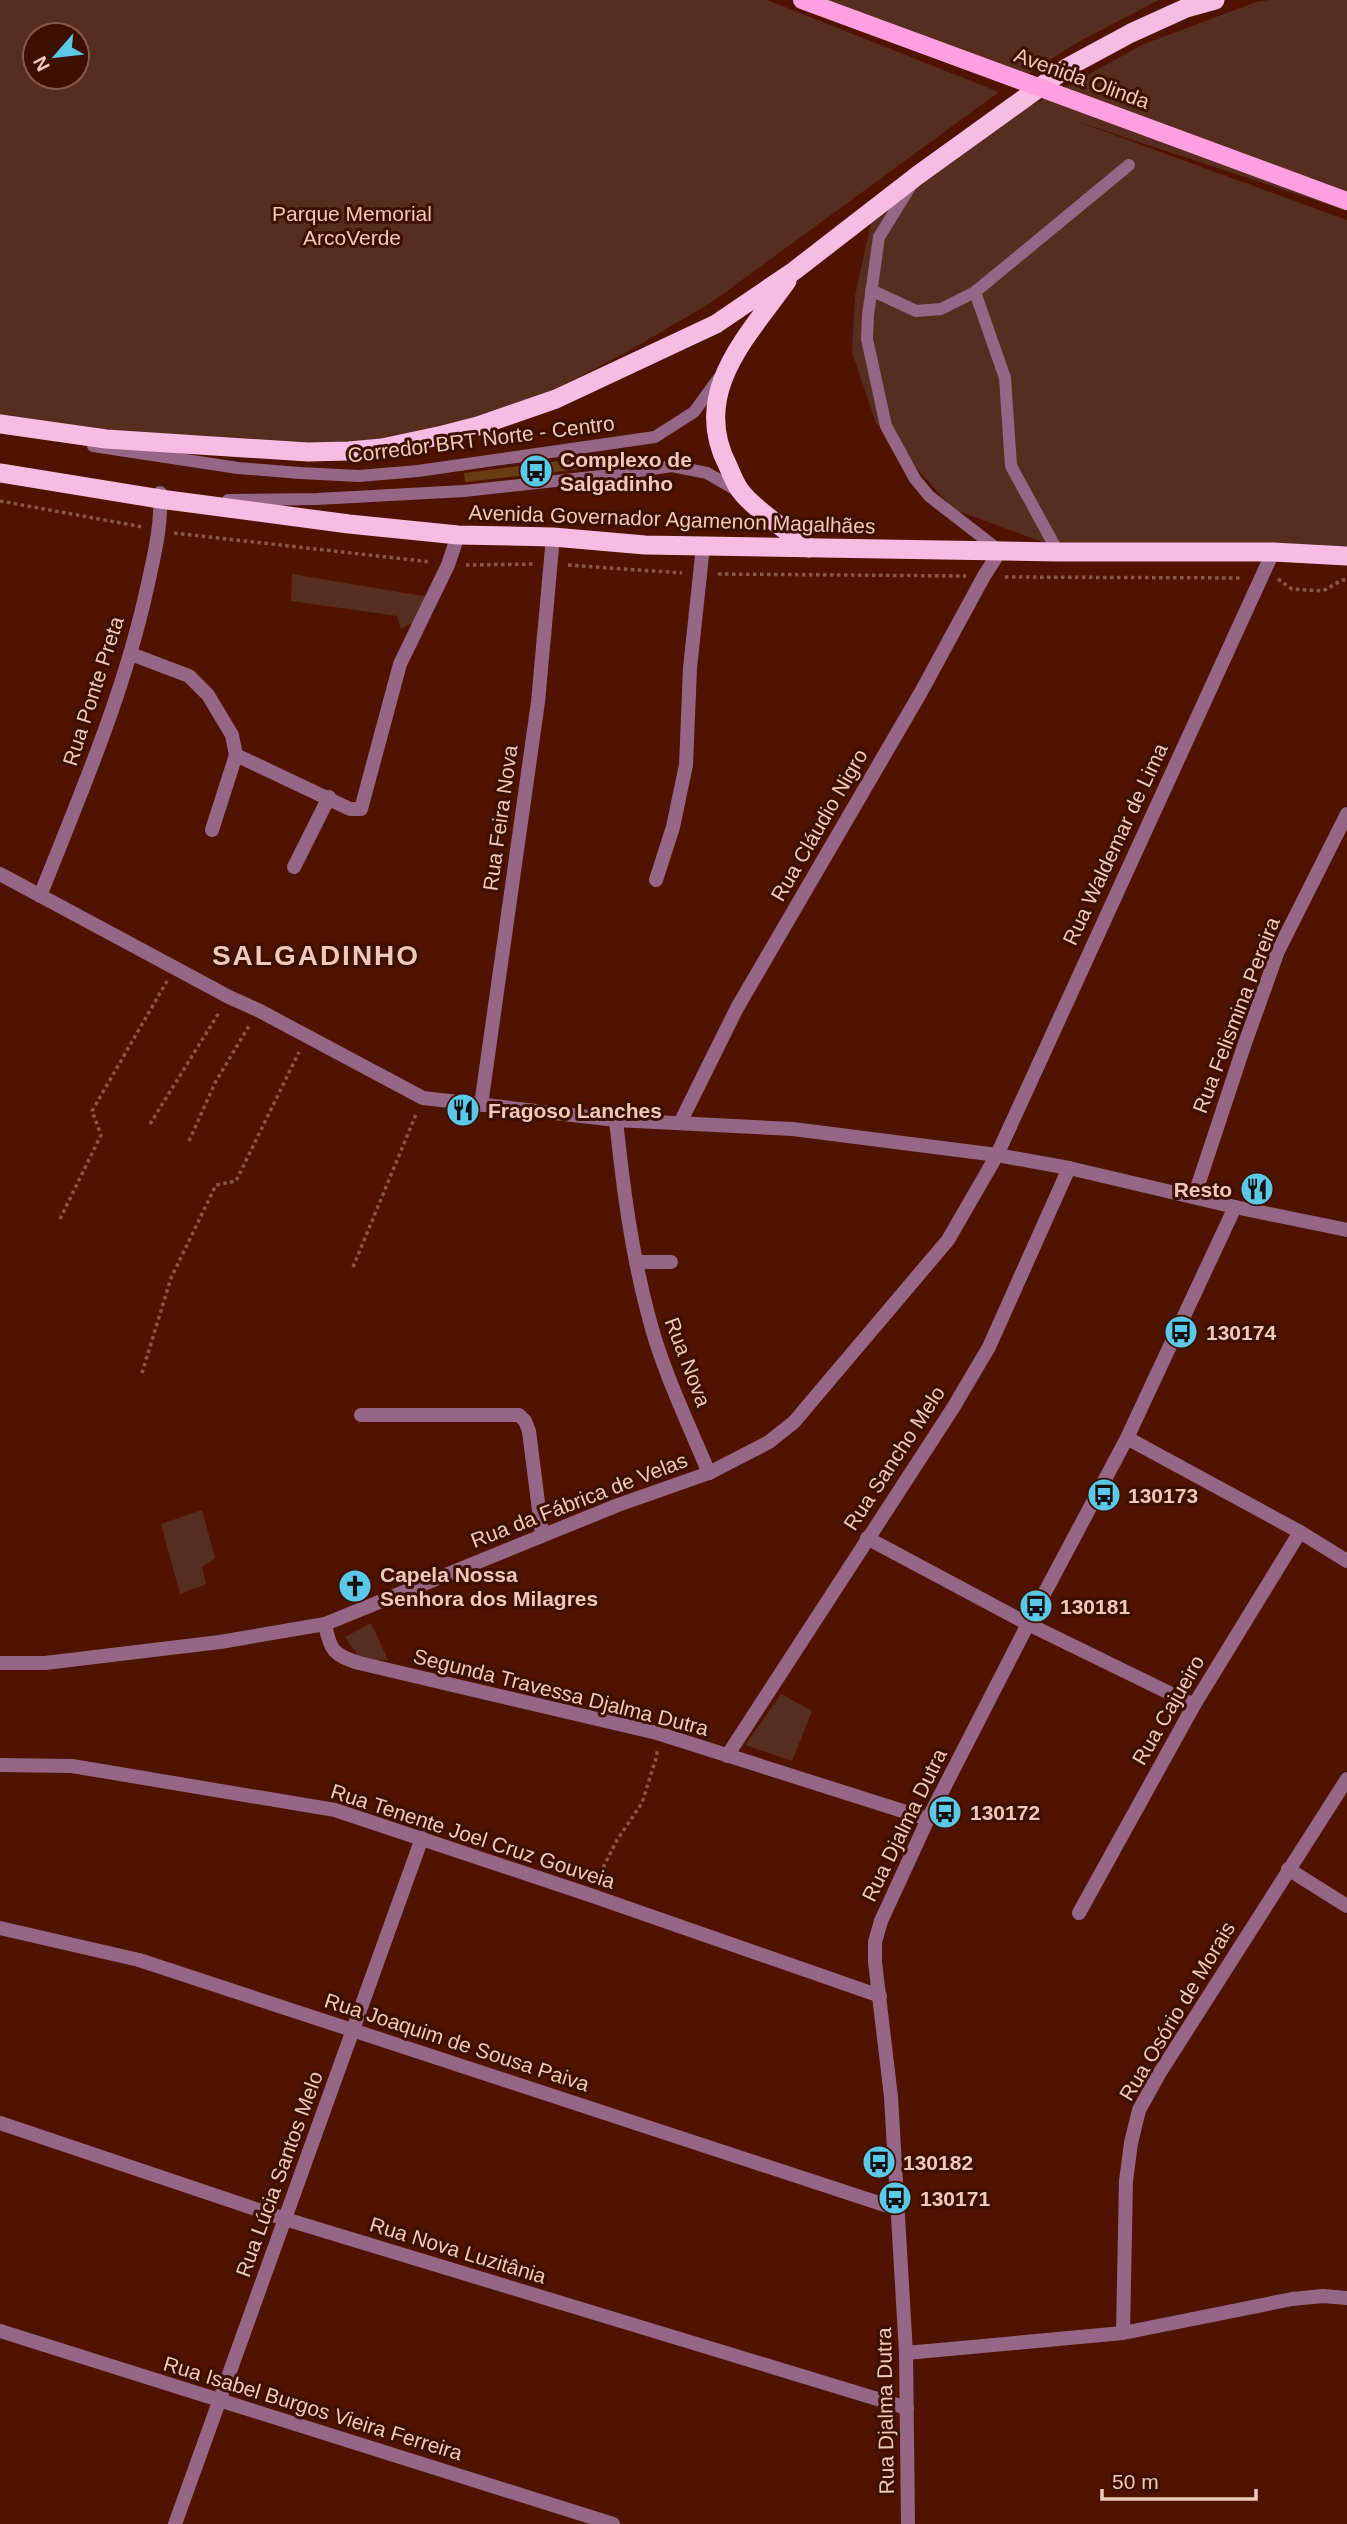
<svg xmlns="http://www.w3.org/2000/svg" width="1347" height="2524" viewBox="0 0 1347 2524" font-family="Helvetica,sans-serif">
	<rect width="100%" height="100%" fill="#4f1300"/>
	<g fill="#552e20" fill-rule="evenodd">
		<path d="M0 0H767L999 92 712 302 627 352 492 422 373 453 112 433 0 417ZM35 35H77V77H35Z"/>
		<path d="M809 0H1159L1080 41 1014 83Z"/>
		<path d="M1270 0H1347V211L1073 120 1347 220V546H1053L953 509 876 423 852 352 855 296 871 223 896 181 1009 97 1033 105 1144 44 1256 2Z"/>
		<path d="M292 574 429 597 414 622 401 629 397 616 291 601Z"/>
		<path d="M202 1510 215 1558 202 1567 206 1584 180 1594 161 1524Z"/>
		<path d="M371 1623 388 1660H361L345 1637Z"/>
		<path d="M781 1694 812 1711 792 1761 745 1745Z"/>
	</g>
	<path fill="#693c12" d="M607 455 608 466 465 482 464 473Z"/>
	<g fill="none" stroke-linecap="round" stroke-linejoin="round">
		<g stroke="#8b5746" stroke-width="3.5" stroke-dasharray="3.5 3.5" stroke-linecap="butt">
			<path d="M0 501 143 527"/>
			<path d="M174 533 431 562"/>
			<path d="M466 565 536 564"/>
			<path d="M568 565 682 573"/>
			<path d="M718 574 966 576"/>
			<path d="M1005 577 1242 578"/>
			<path d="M1278 579 1292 589 1323 591 1342 580H1347"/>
			<path d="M150 1124 220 1011"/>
			<path d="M189 1141 215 1083 250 1024"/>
			<path d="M60 1219 101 1135 92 1111 167 981"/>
			<path d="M353 1267 417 1112"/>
			<path d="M142 1373 171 1278 216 1185 236 1181 299 1052"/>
			<path d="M597 1880 617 1840 642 1803 657 1755V1749"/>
		</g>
		<g stroke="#956685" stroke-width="12">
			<path d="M910 187 879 237 868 315 867 339 886 426 915 479 929 496 1000 551"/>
			<path d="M871 290 916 311 941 309 975 292 1129 165"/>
			<path d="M975 292 1005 378 1011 466 1058 552"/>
			<path d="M93 446 238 468 300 473 359 476 418 471 655 437 694 412 718 379"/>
			<path d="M228 500 317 499 464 491 619 474 672 466 707 473 738 491"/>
		</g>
		<g stroke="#956685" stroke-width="14">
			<path d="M131 654 189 676 208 695 232 735 236 755 212 830"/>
			<path d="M236 755 350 809H361L400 664 448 565 458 535"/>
			<path d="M294 867 329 797"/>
			<path d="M0 874 229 997 258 1010 423 1098 616 1120 793 1129 997 1155 1069 1168 1235 1207 1347 1230"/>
			<path d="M656 880 673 827 686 765 690 668 703 546"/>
			<path d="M40 896C80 795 124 694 147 588 154 556 162 525 160 493"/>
			<path d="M481 1105 538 702 553 537"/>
			<path d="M616 1120C623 1186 631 1250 648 1314 661 1367 688 1423 709 1473"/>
			<path d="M680 1123 737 1008 921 692 984 576 1000 551"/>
			<path d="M1194 1197 1244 1046 1278 951 1347 814"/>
			<path d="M636 1262H671"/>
			<path d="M361 1415H519L525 1421 529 1431 542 1534"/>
			<path d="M1127 1438 1300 1532 1347 1561"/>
			<path d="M867 1538 1028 1624 1194 1705"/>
			<path d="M325 1624C330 1651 334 1655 359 1663L657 1733 928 1819"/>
			<path d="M0 1663H45L220 1642 325 1624 618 1505 709 1473 769 1442 794 1422 948 1240 997 1155 1273 552"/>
			<path d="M727 1756 953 1408 989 1347 1069 1168"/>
			<path d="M0 1765 72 1766 335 1810 590 1895 880 1996"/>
			<path d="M1288 1869 1347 1906"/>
			<path d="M1079 1913 1194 1705 1300 1532"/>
			<path d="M0 1928 139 1960 897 2209"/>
			<path d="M0 2123 285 2219 907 2408"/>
			<path d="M0 2331 613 2524"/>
			<path d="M1123 2333 1126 2181 1131 2143 1139 2110 1159 2074 1347 1779"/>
			<path d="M906 2353 1123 2333 1292 2299 1323 2296 1347 2298"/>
			<path d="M175 2524 422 1838"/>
			<path d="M908 2524 906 2353 891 2097 875 1962V1942L881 1921 928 1819 1028 1624 1127 1438 1235 1207"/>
		</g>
		<g stroke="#f8bce4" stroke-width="19">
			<path d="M787 281C747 337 690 393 728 466 732 475 736 487 743 494 757 511 790 533 809 548"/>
			<path d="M0 424 106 439 308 452 349 451 382 448 443 435 478 426 556 399 716 324 794 271 918 175 1068 67 1131 33 1186 8 1215 0"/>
			<path d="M0 473 160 499 349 524 458 535 553 537 645 545 1058 552H1273L1347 556"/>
		</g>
		<path stroke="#ff9fe0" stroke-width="18" d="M802 0 1347 201"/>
	</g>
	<defs>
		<symbol id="bus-disc" viewBox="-11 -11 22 22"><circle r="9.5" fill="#5bc8e7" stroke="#3e1001"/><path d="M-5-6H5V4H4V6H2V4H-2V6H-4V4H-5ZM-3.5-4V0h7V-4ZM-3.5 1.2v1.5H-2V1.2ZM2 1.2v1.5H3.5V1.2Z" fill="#111"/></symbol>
		<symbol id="restaurant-disc" viewBox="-11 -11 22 22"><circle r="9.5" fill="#5bc8e7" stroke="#3e1001"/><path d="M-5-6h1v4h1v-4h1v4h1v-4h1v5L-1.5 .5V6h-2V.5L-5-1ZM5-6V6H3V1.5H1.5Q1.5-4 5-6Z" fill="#111"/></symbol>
		<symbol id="church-disc" viewBox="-11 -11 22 22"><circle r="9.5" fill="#5bc8e7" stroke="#3e1001"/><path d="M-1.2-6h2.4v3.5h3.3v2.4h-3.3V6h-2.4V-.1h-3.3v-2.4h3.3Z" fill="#111"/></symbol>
	</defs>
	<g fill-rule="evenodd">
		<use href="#bus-disc" x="517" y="452" width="38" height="38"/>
		<use href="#restaurant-disc" x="444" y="1091" width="38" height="38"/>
		<use href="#restaurant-disc" x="1238" y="1170" width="38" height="38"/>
		<use href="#bus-disc" x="1162" y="1313" width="38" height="38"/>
		<use href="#bus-disc" x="1085" y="1476" width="38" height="38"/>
		<use href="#church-disc" x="336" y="1567" width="38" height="38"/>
		<use href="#bus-disc" x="1017" y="1587" width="38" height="38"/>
		<use href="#bus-disc" x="926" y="1793" width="38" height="38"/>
		<use href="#bus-disc" x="860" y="2143" width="38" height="38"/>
		<use href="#bus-disc" x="876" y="2179" width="38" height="38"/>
	</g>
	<g text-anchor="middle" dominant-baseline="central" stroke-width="6" stroke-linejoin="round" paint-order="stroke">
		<g font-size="21" fill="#efc9bc" stroke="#3e1001">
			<text transform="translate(1082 78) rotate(20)">Avenida Olinda</text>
			<text transform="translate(481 439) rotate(-7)">Corredor BRT Norte - Centro</text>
			<text transform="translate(672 519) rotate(2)">Avenida Governador Agamenon Magalhães</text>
			<text transform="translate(93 691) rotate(-72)">Rua Ponte Preta</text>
			<text transform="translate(500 818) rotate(-82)">Rua Feira Nova</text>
			<text transform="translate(819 825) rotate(-60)">Rua Cláudio Nigro</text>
			<text transform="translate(1115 844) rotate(-65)">Rua Waldemar de Lima</text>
			<text transform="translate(1236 1015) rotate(-69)">Rua Felismina Pereira</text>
			<text transform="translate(688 1362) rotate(69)">Rua Nova</text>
			<text transform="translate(894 1458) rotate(-57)">Rua Sancho Melo</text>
			<text transform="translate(579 1500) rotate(-21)">Rua da Fábrica de Velas</text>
			<text transform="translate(561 1692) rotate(14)">Segunda Travessa Djalma Dutra</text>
			<text transform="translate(1168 1710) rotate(-60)">Rua Cajueiro</text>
			<text transform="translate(904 1825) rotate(-64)">Rua Djalma Dutra</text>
			<text transform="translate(473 1836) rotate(18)">Rua Tenente Joel Cruz Gouveia</text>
			<text transform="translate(1177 2011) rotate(-59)">Rua Osório de Morais</text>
			<text transform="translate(457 2042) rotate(18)">Rua Joaquim de Sousa Paiva</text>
			<text transform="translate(279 2174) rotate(-70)">Rua Lúcia Santos Melo</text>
			<text transform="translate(458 2250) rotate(17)">Rua Nova Luzitânia</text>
			<text transform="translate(313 2408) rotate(17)">Rua Isabel Burgos Vieira Ferreira</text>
			<text transform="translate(885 2411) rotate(-91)">Rua Djalma Dutra</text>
		</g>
		<g font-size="21" fill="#f3c8b9" stroke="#3e1001">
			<text x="352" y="213">Parque Memorial<tspan x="352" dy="24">ArcoVerde</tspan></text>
		</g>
		<g font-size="21" font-weight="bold" fill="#efc9bc" stroke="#3e1001" text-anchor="start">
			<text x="560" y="459">Complexo de<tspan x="560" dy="24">Salgadinho</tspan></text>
			<text x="488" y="1110">Fragoso Lanches</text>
			<text x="1232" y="1189" text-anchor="end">Resto</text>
			<text x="1206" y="1332">130174</text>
			<text x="1128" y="1495">130173</text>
			<text x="380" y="1574">Capela Nossa<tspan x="380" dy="24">Senhora dos Milagres</tspan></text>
			<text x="1060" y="1606">130181</text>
			<text x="970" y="1812">130172</text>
			<text x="903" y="2162">130182</text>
			<text x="920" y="2198">130171</text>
		</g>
		<g font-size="28" font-weight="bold" letter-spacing="2" fill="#efc9bc" stroke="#3e1001">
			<text x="316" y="955">SALGADINHO</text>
		</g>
	</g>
	<g transform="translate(56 56) rotate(242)"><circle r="33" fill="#3e1001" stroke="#855a4c" stroke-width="2"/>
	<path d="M0-5L12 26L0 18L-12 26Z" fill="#5bc8e7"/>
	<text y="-10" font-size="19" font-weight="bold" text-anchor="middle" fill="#efc9bc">N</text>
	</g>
	<path d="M1102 2489v10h154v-10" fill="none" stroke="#efc9bc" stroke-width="3.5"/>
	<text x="1112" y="2489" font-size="21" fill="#efc9bc" stroke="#3e1001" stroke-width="5" paint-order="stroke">50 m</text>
</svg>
